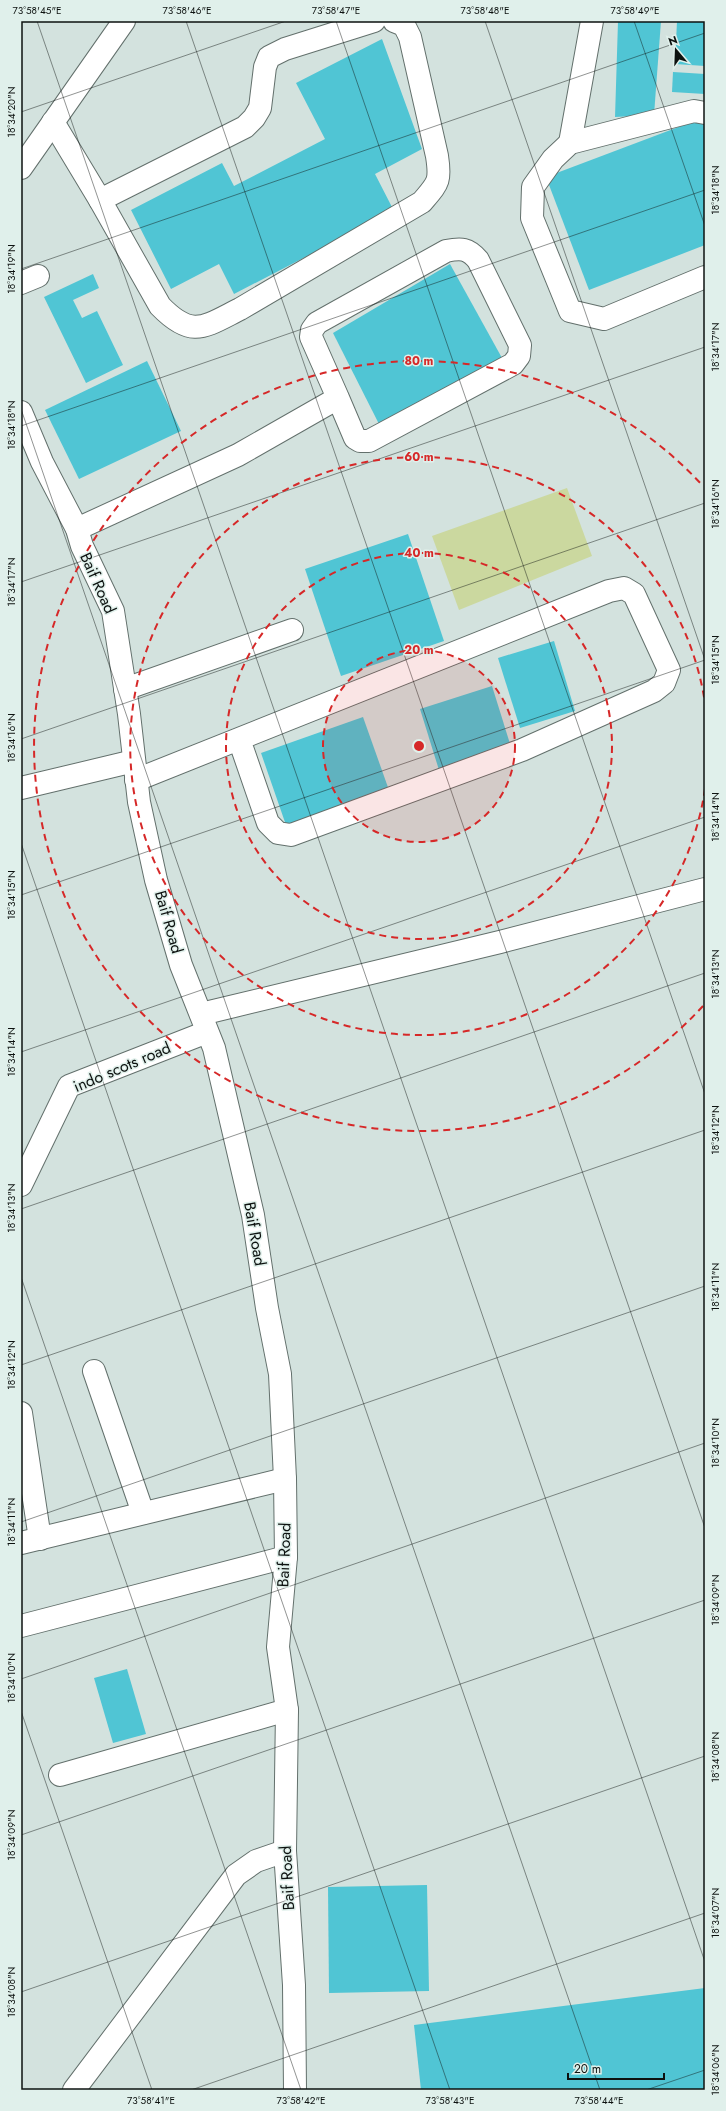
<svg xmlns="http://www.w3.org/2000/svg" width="726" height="2111" viewBox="0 0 726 2111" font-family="Jost,sans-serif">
	<rect width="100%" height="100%" fill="#d3e2de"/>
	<path fill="#cbd89f" d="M567 488 592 556 459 610 432 536Z"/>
	<g fill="#50c5d4">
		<path d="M618 21H661L654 115 615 117Z"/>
		<path d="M677 21H705V66L675 64Z"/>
		<path d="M382 39 422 149 375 174 394 211 234 294 219 264 171 289 131 210 222 163 234 186 325 139 296 83Z"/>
		<path d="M673 72 705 74V94L672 92Z"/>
		<path d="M705 117V245L589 290 546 177Z"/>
		<path d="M450 264 502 358 381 428 333 333Z"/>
		<path d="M93 274 99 288 73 300 82 318 97 311 123 365 86 383 44 297Z"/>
		<path d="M147 361 181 431 79 479 45 410Z"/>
		<path d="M408 534 444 641 341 676 305 569Z"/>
		<path d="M554 641 575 711 520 728 498 658Z"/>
		<path d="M492 686 511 747 439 770 420 709Z"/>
		<path d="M363 717 390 793 287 828 261 753Z"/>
		<path d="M127 1669 146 1734 113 1743 94 1678Z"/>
		<path d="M427 1885 429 1991 329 1993 328 1887Z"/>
		<path d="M705 1988V2090H421L414 2025Z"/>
	</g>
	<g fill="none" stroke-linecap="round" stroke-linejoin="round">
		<defs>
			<g id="minor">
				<path d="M705 113 694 111 570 143 553 159 533 187 532 218 570 311 604 319 705 277"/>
				<path d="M53 122 100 200 160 306C192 339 204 327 240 309L422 202C438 183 441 182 437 156L410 37 404 25 394 21"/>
				<path d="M570 143 592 21"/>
				<path d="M21 168 124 21"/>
				<path d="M100 200 245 127 254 118 260 108 265 67 269 57 285 49 374 21"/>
				<path d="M21 283 38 276"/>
				<path d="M21 412 42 462 77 529 82 546 113 611 129 714 139 802 156 880 181 965 214 1048 253 1215 267 1308 280 1374 285 1479 286 1557 278 1647 287 1710 285 1851 294 1985 295 2090"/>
				<path d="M77 529 238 455 338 398 355 438 360 441H369L513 364 519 356 520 345 478 260C468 248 461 248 446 251L317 323 312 330 311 337 338 398"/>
				<path d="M125 689 292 630"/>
				<path d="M136 780 609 591 624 588 634 594 669 670 664 683 654 691 522 750 291 835 278 833 268 823 239 739"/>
				<path d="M21 788 134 761"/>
				<path d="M201 1014 500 942 705 889"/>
				<path d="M21 1185 69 1086 207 1032"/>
				<path d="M94 1371 143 1513"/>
				<path d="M21 1413 40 1539"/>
				<path d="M21 1543 285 1479"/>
				<path d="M21 1626 286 1557"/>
				<path d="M60 1775 287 1710"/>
				<path d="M74 2090 236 1875 256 1861 285 1851"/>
			</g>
		</defs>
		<use href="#minor" stroke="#63706c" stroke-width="24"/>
		<use href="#minor" stroke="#fff" stroke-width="22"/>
	</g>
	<path fill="none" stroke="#0d1210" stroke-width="1" stroke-opacity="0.45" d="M37 21 705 1962M186 21 705 1528M336 21 705 1094M485 21 705 660M634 21 705 226M21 112 286 21M21 269 705 33M21 409 600 2090M21 426 705 190M21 582 705 347M21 739 705 503M21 843 450 2090M21 895 705 660M21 1052 705 817M21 1209 705 973M21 1277 301 2090M21 1365 705 1130M21 1522 705 1286M21 1679 705 1443M21 1711 152 2090M21 1835 705 1600M21 1992 705 1756M191 2090 705 1913M646 2090 705 2070"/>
	<circle cx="419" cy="746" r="96" fill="#d62828" fill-opacity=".12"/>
	<g fill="none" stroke="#d62828" stroke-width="2" stroke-dasharray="7 5">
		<circle cx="419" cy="746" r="96"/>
		<circle cx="419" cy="746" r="193"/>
		<path d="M705 789A289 289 0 1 1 705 703"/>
		<path d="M703 1006A385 385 0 1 1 703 486"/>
	</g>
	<g text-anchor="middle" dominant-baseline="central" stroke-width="3" stroke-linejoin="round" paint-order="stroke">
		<g font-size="16" fill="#0d1210" stroke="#e0f0eb">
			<text transform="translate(98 583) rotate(66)">Baif Road</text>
			<text transform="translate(169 922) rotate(74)">Baif Road</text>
			<text transform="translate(122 1067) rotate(-23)">indo scots road</text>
			<text transform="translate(255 1234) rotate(80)">Baif Road</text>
			<text transform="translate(284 1555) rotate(-88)">Baif Road</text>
			<text transform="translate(287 1878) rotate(-93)">Baif Road</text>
		</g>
	</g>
	<circle cx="419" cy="746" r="6" fill="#d62828" stroke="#e0f0eb" stroke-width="2"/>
	<g font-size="12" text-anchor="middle" font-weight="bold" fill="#d62828" stroke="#e0f0eb" stroke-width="3" stroke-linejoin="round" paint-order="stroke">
		<text x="419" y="365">80 m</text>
		<text x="419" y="461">60 m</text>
		<text x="419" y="557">40 m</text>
		<text x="419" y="654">20 m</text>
	</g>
	<rect width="726" height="2111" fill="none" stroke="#e0f0eb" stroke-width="44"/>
	<g transform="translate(676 50) rotate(341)" stroke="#e0f0eb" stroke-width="3" paint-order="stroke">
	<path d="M0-3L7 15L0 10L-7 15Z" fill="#0d1210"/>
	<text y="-6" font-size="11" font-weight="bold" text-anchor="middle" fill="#0d1210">N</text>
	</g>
	<path d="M568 2073v6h96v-6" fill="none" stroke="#0d1210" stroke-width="2"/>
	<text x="574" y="2073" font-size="12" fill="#0d1210" stroke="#e0f0eb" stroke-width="3" paint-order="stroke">20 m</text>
	<rect x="22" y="22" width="682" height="2067" fill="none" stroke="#0d1210" stroke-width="1.5"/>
	<g font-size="10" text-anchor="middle" fill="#0d1210">
		<text x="37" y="14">73°58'45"E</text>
		<text x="187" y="14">73°58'46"E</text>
		<text x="336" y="14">73°58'47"E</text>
		<text x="485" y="14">73°58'48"E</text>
		<text x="635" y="14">73°58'49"E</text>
		<text transform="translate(11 112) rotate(-90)" y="4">18°34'20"N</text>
		<text transform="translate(715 190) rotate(-90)" y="4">18°34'18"N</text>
		<text transform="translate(11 269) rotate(-90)" y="4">18°34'19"N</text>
		<text transform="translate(715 347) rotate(-90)" y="4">18°34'17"N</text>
		<text transform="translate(11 425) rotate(-90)" y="4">18°34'18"N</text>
		<text transform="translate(715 504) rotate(-90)" y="4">18°34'16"N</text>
		<text transform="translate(11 582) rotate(-90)" y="4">18°34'17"N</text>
		<text transform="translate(715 660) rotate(-90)" y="4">18°34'15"N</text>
		<text transform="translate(11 738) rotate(-90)" y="4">18°34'16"N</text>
		<text transform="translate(715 817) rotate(-90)" y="4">18°34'14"N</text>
		<text transform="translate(11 895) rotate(-90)" y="4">18°34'15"N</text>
		<text transform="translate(715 974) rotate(-90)" y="4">18°34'13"N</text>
		<text transform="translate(11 1052) rotate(-90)" y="4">18°34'14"N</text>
		<text transform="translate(715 1130) rotate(-90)" y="4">18°34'12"N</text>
		<text transform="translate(11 1208) rotate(-90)" y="4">18°34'13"N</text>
		<text transform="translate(715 1287) rotate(-90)" y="4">18°34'11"N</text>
		<text transform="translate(11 1365) rotate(-90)" y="4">18°34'12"N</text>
		<text transform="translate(715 1443) rotate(-90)" y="4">18°34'10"N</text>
		<text transform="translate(11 1522) rotate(-90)" y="4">18°34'11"N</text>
		<text transform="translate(715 1600) rotate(-90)" y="4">18°34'09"N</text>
		<text transform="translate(11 1678) rotate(-90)" y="4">18°34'10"N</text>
		<text transform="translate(715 1757) rotate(-90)" y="4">18°34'08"N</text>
		<text transform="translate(11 1835) rotate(-90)" y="4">18°34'09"N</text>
		<text transform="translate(715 1913) rotate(-90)" y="4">18°34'07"N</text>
		<text transform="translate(11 1992) rotate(-90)" y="4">18°34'08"N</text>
		<text transform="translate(715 2070) rotate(-90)" y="4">18°34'06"N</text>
		<text x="151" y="2104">73°58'41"E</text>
		<text x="301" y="2104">73°58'42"E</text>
		<text x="450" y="2104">73°58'43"E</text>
		<text x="599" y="2104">73°58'44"E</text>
	</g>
</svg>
